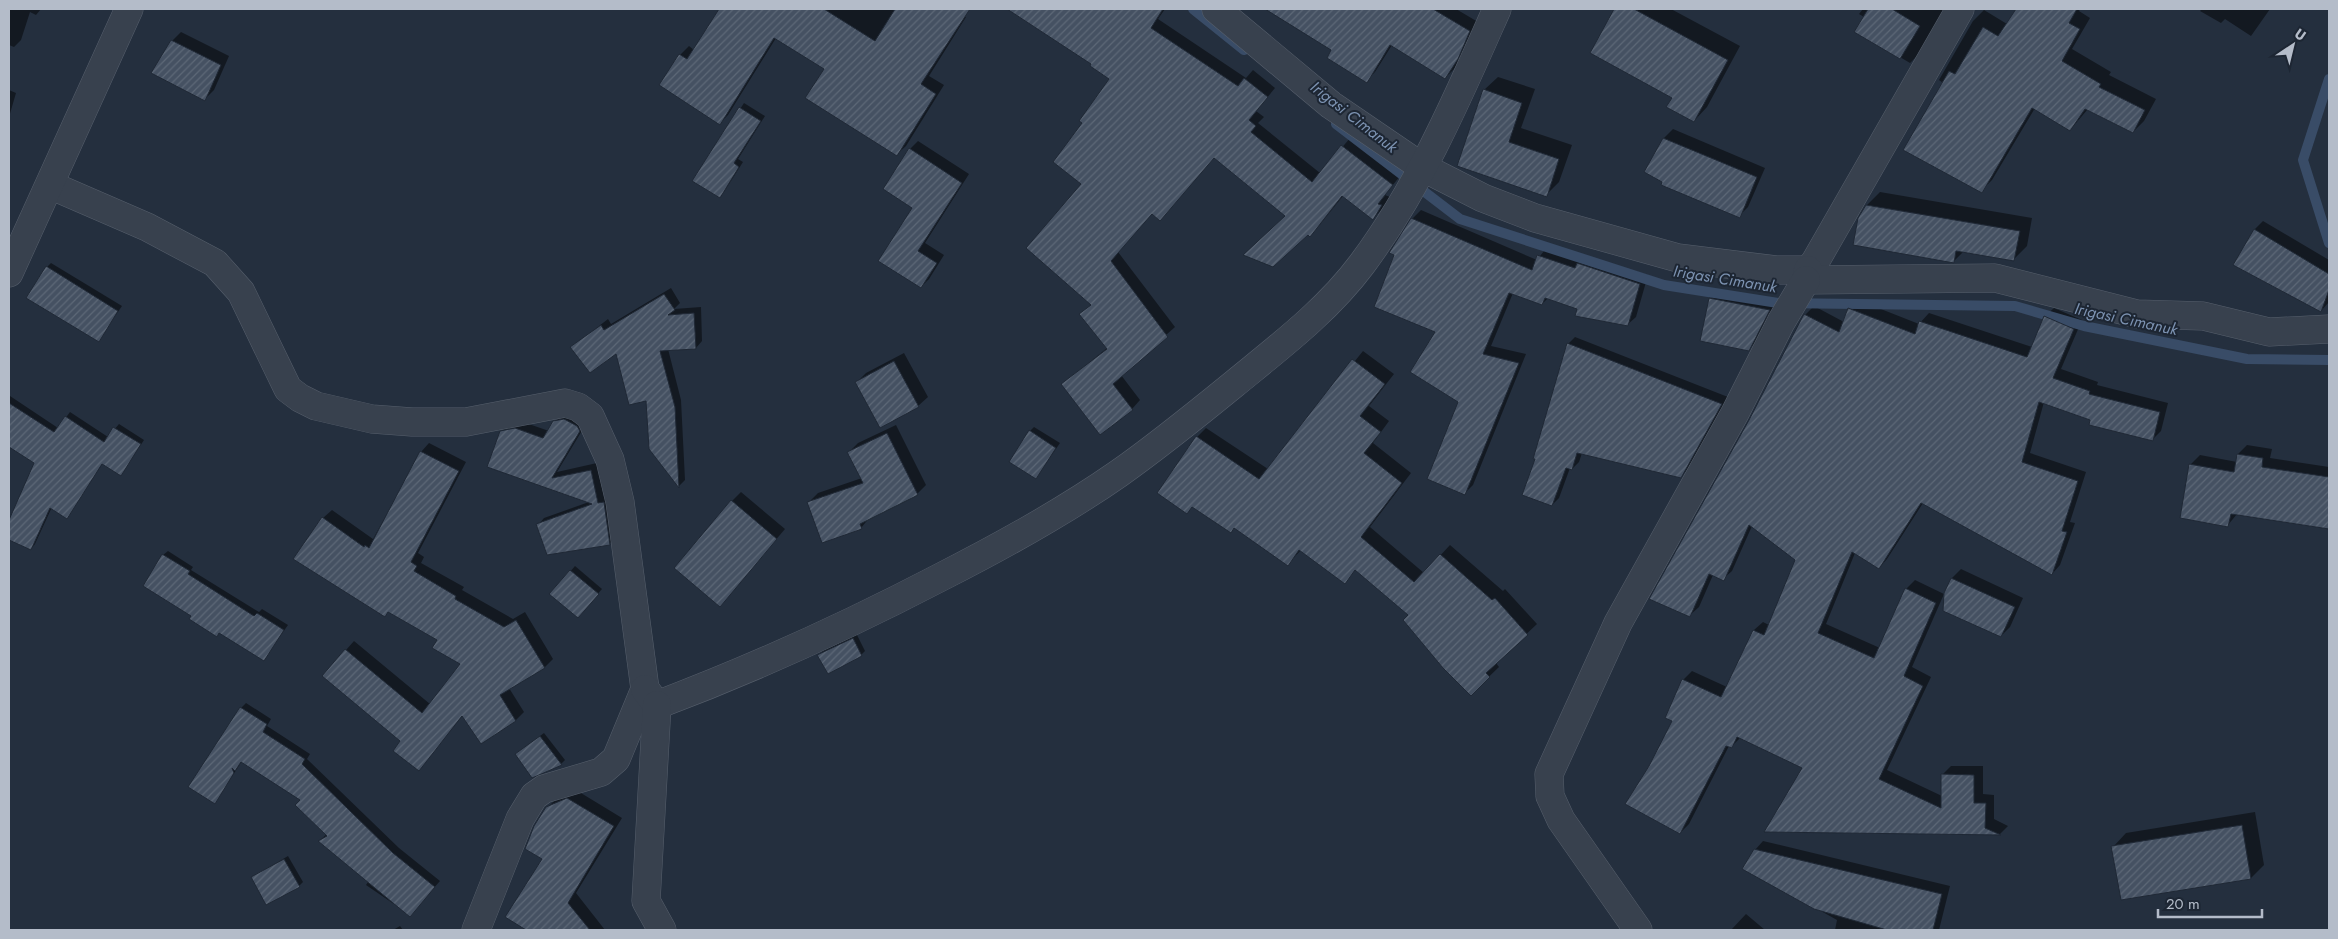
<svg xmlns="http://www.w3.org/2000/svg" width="2338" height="939" viewBox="0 0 2338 939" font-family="Jost,sans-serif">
	<defs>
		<pattern id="building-hatch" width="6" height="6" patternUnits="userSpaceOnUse" patternTransform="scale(1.25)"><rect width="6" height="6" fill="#455162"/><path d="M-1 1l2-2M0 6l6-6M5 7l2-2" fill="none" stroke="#5d6877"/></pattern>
	</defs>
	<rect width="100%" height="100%" fill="#242f3e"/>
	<g fill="#0007">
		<path d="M9 9H41L36 15 30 12 21 40 14 47 9 45Z"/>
		<path d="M721 9H953L966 17 929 76 944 85 906 146 897 154 826 69 776 38 728 115 720 123 661 85 680 55 689 46 694 50Z"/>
		<path d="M1009 9H1165L1158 19 1246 78 1253 70 1275 88 1256 111 1264 117 1258 123 1320 173 1351 137 1400 176 1385 195 1390 197 1381 210 1373 219 1343 196 1318 227 1286 216 1214 157 1160 220 1153 212 1118 252 1175 327 1121 375 1140 400 1132 409 1063 384 1107 348 1081 314 1092 304 1083 184 1084 123 1111 79 1093 63Z"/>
		<path d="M1280 9H1456L1478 22 1466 49 1454 69 1445 78 1392 45 1375 72 1366 81 1333 50 1277 15Z"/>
		<path d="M1615 9H1671L1740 46 1707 107 1694 121 1673 97 1592 52Z"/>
		<path d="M1863 9H1946L1922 51 1910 63 1856 31 1864 17 1859 14Z"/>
		<path d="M2017 9H2080L2079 11 2090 18 2072 49 2111 72 2109 75 2156 99 2144 121 2133 132 2088 109 2070 130 2035 108 1992 180 1981 191 1943 83 1939 80 1973 21 1984 10 2007 24Z"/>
		<path d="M2202 9H2270L2251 36 2225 19 2221 23 2200 11Z"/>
		<path d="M181 32 229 56 214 90 205 99 172 41Z"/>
		<path d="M1498 77 1535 89 1521 128 1572 145 1559 182 1546 195 1459 166 1484 90Z"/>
		<path d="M9 90 16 93 9 117Z"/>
		<path d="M744 103 765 116 738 159 743 162 724 192 694 180Z"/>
		<path d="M1673 129 1765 168 1748 207 1739 216 1664 138Z"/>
		<path d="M918 141 969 174 925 243 944 255 929 279 921 287 910 149Z"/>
		<path d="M1880 192 2032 218 2027 246 2014 259 1964 251 1954 261 1867 205Z"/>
		<path d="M1421 210 1537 260 1547 247 1582 260 1586 256 1648 275 1636 317 1627 325 1548 298 1542 304 1513 293 1491 346 1526 354 1473 485 1465 493 1460 402 1437 331 1412 219Z"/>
		<path d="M2263 221 2329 260V302L2321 311 2254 230Z"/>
		<path d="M51 263 122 306 98 341 47 267Z"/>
		<path d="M671 288 680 303 674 309 701 307 702 341 696 348 668 349 681 400 685 480 679 486 650 448 647 400 617 352 572 347 608 319 611 324Z"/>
		<path d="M1719 290 1778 302 1758 340 1749 349 1710 299Z"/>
		<path d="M1858 300 1919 324 1929 313 2032 347 2045 316 2054 308 2082 320 2061 369 2098 382 2097 385 2168 403 2161 431 2153 439 2044 402 2030 453 2086 472 2070 522 2075 523 2060 565 2052 574 1923 503 1887 559 1879 568 1855 553 1826 624 1880 648 1906 589 1915 580 1944 594 1912 667 1931 677 1887 770 1942 796 1943 774 1951 766H1983V794L1994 795V819L2008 826 2000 834 1766 830 1804 768 1741 737 1731 747 1729 746 1689 824 1680 833 1650 767 1674 721 1683 680 1692 671 1727 687 1754 630 1763 622 1769 625 1796 560 1752 526 1732 571 1723 579 1713 575 1699 607 1690 615 1750 421 1805 315 1814 306 1844 322 1850 309Z"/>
		<path d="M1575 337 1728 397 1688 469 1681 476 1582 453 1579 462 1572 469 1570 468 1559 498 1552 505 1537 458 1568 344Z"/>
		<path d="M1363 351 1394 374 1369 406 1389 421 1373 443 1411 473 1370 527 1424 573 1450 545 1503 591 1505 589 1537 624 1496 663 1499 667 1471 694 1409 615 1356 569 1345 582 1301 550 1288 564 1197 437 1206 428 1268 469Z"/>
		<path d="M904 353 928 397 918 406 857 382 866 373Z"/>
		<path d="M10 396 58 428 70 412 108 437 119 424 144 440 121 475 103 463 67 517 52 507 35 544 31 549 9 539V523L35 463 9 445Z"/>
		<path d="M561 415 586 424 557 472 597 463 604 497 610 496 616 537 609 544 538 525 544 518 589 502 489 466 501 432 508 425 523 422 549 431Z"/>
		<path d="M896 425 926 485 917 494 870 517 861 528 809 502 818 493 862 478 849 452 858 443Z"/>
		<path d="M1034 427 1060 443 1036 478 1030 431Z"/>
		<path d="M429 443 466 462 418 553 424 557 421 563 464 587 462 590 513 619 525 612 553 659 545 667 509 688 524 712 516 720 481 743 463 715 419 770 401 741 323 676 354 641 430 704 461 663 323 518 332 510 373 539 421 452Z"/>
		<path d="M2247 445 2272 449 2270 458 2329 467V528L2237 514 2228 525 2181 517 2191 464 2200 455 2237 462 2238 454Z"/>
		<path d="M741 492 785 529 728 596 732 501Z"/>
		<path d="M168 551 193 567 191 570 259 612 262 609 288 625 264 659 193 616 163 555Z"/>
		<path d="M575 566 602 589 582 612 551 594Z"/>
		<path d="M1961 569 2023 598 2010 627 2001 636 1952 578Z"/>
		<path d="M857 635 865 651 861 655H819L823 651Z"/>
		<path d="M246 703 271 719 267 726 310 754 307 759 399 848 440 881 410 915 366 885 368 882 319 841 327 834 302 800 242 761 215 803 241 708Z"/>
		<path d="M544 733 565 760 561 764 521 750Z"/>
		<path d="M576 790 622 818 576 893 605 930H527L544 858 547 808 556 799Z"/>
		<path d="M2255 812 2264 865 2251 878 2113 847 2126 833Z"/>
		<path d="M1763 841 1950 886 1939 930H1835L1837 920 1744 868 1755 850Z"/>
		<path d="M288 856 303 882 299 886 253 877Z"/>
		<path d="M1746 914 1765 930H1731Z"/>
		<path d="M400 926 403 930H393Z"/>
	</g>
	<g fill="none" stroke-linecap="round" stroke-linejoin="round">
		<g stroke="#394c67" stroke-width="10">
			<path d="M1193 9 1244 50"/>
			<path d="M2329 79 2303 160 2329 243"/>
			<path d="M1336 124 1460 219 1664 285 1778 303 2015 306 2084 326 2247 359 2329 360"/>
		</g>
	</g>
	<g fill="url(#building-hatch)" stroke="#1f2835">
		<path d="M719 9H824L875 41 895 9H970L921 84 936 94 897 156 805 98 824 69 774 38 720 125 659 85 679 54 687 59Z"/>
		<path d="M1007 9H1163L1151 28 1238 86 1244 78 1268 97 1249 120 1256 126 1251 132 1312 182 1341 145 1393 185 1378 204 1382 205 1373 220 1342 196 1310 237 1308 235 1273 267 1243 255 1285 216 1214 158 1160 221 1152 214 1111 261 1168 337 1113 384 1133 410 1100 435 1061 384 1107 349 1079 314 1091 305 1026 248 1081 184 1053 162 1082 123 1079 121 1109 79 1090 66 1091 64Z"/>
		<path d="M1265 9H1433L1470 31 1458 59 1445 79 1390 45 1367 83 1327 58 1331 50Z"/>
		<path d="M1614 9H1634L1728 60 1694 122 1666 107 1672 98 1590 53Z"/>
		<path d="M1868 9H1892L1920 26 1900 59 1854 32Z"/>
		<path d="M2016 9H2077L2069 23 2080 29 2062 61 2101 84 2099 87 2145 110 2133 133 2085 109 2070 131 2032 108 1982 193 1903 150 1949 71 1955 74 1983 27 1998 36Z"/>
		<path d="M171 40 221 65 205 101 151 73Z"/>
		<path d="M1483 89 1522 103 1509 142 1559 159 1547 197 1457 166Z"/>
		<path d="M739 107 761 121 734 163 739 167 720 198 692 181Z"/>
		<path d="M1663 138 1757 177 1740 218 1661 185 1662 182 1644 172Z"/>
		<path d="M909 148 962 183 918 251 937 263 921 288 878 261 912 208 883 189Z"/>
		<path d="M1866 205 2020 231 2014 261 1956 251 1954 263 1853 245 1858 218Z"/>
		<path d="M1411 218 1532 270 1537 255 1575 268 1577 263 1640 284 1628 326 1575 316 1577 309 1545 298 1542 305 1509 293 1483 354 1519 363 1465 495 1427 479 1458 402 1410 372 1435 332 1374 307 1394 255 1389 253Z"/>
		<path d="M2254 229 2329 274V290L2321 312 2233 265Z"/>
		<path d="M46 266 118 311 99 342 26 298Z"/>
		<path d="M664 294 675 310 668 315 694 313 696 349 660 351 675 407 679 488 649 449 646 401 629 405 616 354 590 373 570 347 601 325 604 330Z"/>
		<path d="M1709 298 1770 310 1749 351 1700 341Z"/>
		<path d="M1848 308 1915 334 1919 321 2027 357 2044 316 2074 329 2053 378 2090 391 2089 394 2160 412 2153 441 2089 425 2090 420 2039 402 2022 462 2078 481 2062 531 2067 532 2052 575 1921 503 1879 569 1852 552 1818 633 1874 658 1905 588 1936 603 1904 676 1923 686 1879 779 1941 808V774L1974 775V803H1986L1985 828 2001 835 1764 832 1802 768 1737 737 1732 748 1726 746 1680 834 1625 804 1649 766 1672 721 1665 718 1682 679 1721 697 1753 630 1764 635 1795 560 1749 525 1724 581 1709 574 1690 617 1649 599 1749 420 1804 314 1839 332Z"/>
		<path d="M1567 343 1722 404 1681 478 1577 453 1572 470 1566 468 1552 506 1522 495 1535 459H1533Z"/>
		<path d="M1352 359 1385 384 1360 416 1381 432 1364 453 1402 483 1361 537 1414 582 1440 554 1492 600 1495 598 1528 635 1486 673 1490 677 1471 696 1443 668 1403 620 1408 615 1355 570 1345 584 1299 550 1288 566 1234 528 1231 533 1192 507 1187 514 1157 493 1196 436 1259 479Z"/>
		<path d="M894 361 919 407 880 428 855 382Z"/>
		<path d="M9 403 54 432 65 416 104 442 113 427 141 444 121 476 102 464 67 519 50 508 31 550 9 540V520L34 463 9 447Z"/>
		<path d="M564 419 577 426 580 431 552 478 591 470 598 503 604 502 610 545 547 555 536 524 592 504 487 467 500 431 515 428 543 438 553 421Z"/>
		<path d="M1029 430 1056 448 1036 479 1009 462Z"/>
		<path d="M887 433 918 495 860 524 862 529 822 543 807 502 863 483 847 452Z"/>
		<path d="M420 451 459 471 411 562 417 566 414 571 456 596 455 599 504 627 516 620 545 668 500 695 516 721 481 744 462 716 419 771 393 751 400 741 322 676 345 649 422 713 460 664 432 648 437 640 388 612 385 617 293 559 322 517 364 547 365 545 369 548Z"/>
		<path d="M2237 454 2263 458 2262 467 2329 477V529L2231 514 2228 527 2180 518 2189 464 2234 472Z"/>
		<path d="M731 500 777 539 720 607 674 568Z"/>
		<path d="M162 554 190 571 188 574 254 616 257 613 284 630 264 661 219 633 217 637 189 619 191 616 143 586Z"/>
		<path d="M570 570 599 594 578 618 549 594Z"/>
		<path d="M1951 578 2015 607 2001 637 1943 611 1944 593Z"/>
		<path d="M853 638 862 656 828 674 817 655Z"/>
		<path d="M240 707 267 724 263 732 305 759 302 764 393 853 435 887 410 917 318 841 327 836 295 805 300 800 241 762 235 771 232 768 234 773 215 804 188 787Z"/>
		<path d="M540 736 562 765 532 778 515 754Z"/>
		<path d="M567 798 614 826 568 903 590 930H526L505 917 542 859 525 849 534 826 546 807Z"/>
		<path d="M2242 825 2251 879 2121 900 2111 846Z"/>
		<path d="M1754 849 1942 894 1933 930H1887L1814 909 1742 869Z"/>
		<path d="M284 859 300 887 266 905 251 877Z"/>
	</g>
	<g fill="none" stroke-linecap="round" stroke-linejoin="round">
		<defs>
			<g id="minor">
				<path d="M1216 9 1331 105 1422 167 1483 198 1535 218 1678 258 1776 270H1808L1815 262 1960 9"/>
				<path d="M50 185 147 227 215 263 241 292 288 389 300 398 316 406 372 419 412 422H466L565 403 578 407 590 416 610 460 620 502 645 689 616 759 601 772 544 789 534 796 520 819 476 930"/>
				<path d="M1808 270 1806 280 1995 278 2137 314 2203 316 2269 332 2329 329"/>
				<path d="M645 689 657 705C755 668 849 625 941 577 1002 546 1062 513 1118 474 1158 446 1196 415 1234 384 1279 347 1327 311 1362 264 1420 186 1458 97 1497 9"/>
				<path d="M657 705 646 901 662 930"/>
				<path d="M1638 930 1561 820 1550 796 1549 774 1618 623 1735 413 1781 322 1806 280"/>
			</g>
			<path id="tertiary" d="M9 273 129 9"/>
		</defs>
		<use href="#minor" stroke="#565f6c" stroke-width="29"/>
		<use href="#tertiary" stroke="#565f6c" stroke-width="29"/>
		<use href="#minor" stroke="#38414e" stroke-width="28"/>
		<use href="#tertiary" stroke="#38414e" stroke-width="28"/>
	</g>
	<g text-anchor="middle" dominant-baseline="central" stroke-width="4" stroke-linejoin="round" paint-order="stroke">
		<g font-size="16" font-style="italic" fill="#7c92b1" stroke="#1d2633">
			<text transform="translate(1354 117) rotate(38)">Irigasi Cimanuk</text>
			<text transform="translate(1725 279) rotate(9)">Irigasi Cimanuk</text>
			<text transform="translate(2126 319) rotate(12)">Irigasi Cimanuk</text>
		</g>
	</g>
	<rect width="2338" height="939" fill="none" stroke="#b4bcc9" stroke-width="20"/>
	<g transform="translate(2293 45) rotate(35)" stroke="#1d2633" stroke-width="4" paint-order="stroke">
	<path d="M0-4L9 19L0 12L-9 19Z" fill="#b4bcc9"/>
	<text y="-8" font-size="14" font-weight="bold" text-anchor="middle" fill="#b4bcc9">U</text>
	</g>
	<path d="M2158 909v8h104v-8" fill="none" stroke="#b4bcc9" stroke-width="2.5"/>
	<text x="2166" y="909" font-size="15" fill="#b4bcc9" stroke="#1d2633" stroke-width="4" paint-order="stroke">20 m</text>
</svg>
